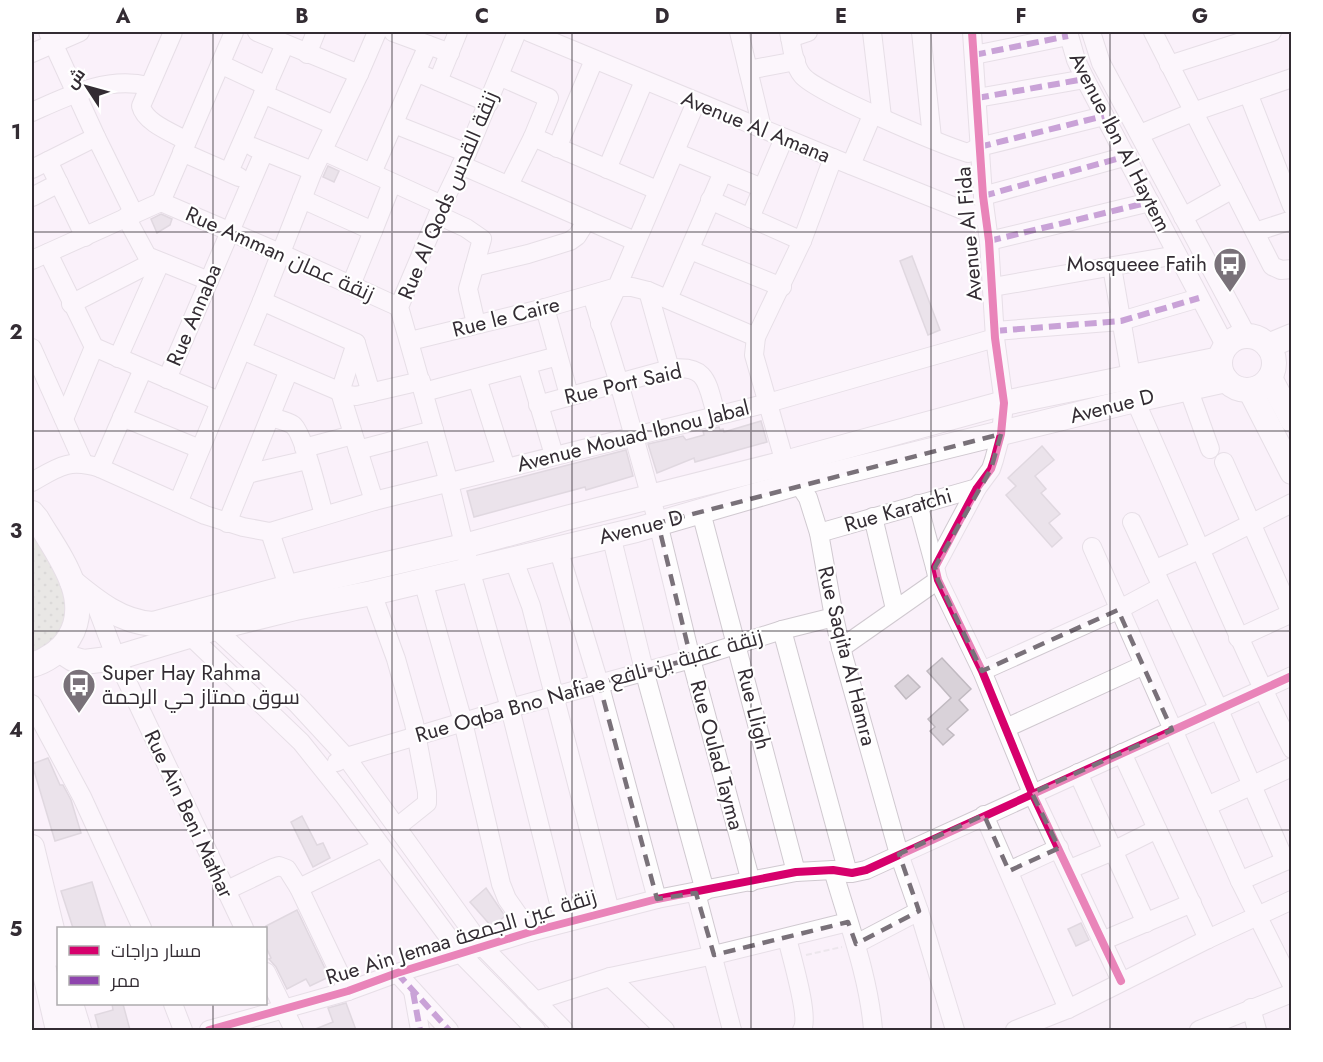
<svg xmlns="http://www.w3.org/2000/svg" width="1323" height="1062" viewBox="0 0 1323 1062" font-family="Jost,Cairo,sans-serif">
	<defs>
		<pattern id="grass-dots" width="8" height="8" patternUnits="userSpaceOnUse" patternTransform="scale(1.5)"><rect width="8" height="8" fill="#d4dbcd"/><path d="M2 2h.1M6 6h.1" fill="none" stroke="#b6bcb0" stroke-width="1.8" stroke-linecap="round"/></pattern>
	</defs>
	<rect width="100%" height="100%" fill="#faf1fa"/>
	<path fill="url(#grass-dots)" d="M32 527 72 609 66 630 32 660Z"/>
	<g fill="#d9d2d9" stroke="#c1bac1" stroke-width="1.5">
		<path d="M328 166 339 171 334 182 323 177Z"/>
		<path d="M161 214 172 219 170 225 157 233 151 219Z"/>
		<path d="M912 256 940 330 928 335 900 261Z"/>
		<path d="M761 421 767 442 695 462 694 458 657 473 648 444 683 436 686 440 704 435 703 431 719 427 720 430 723 429 724 432Z"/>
		<path d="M1042 446 1054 460 1035 476 1046 489 1041 493 1060 514 1049 523 1062 538 1052 547 1006 495 1016 486 1008 478Z"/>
		<path d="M626 450 633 476 586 490 585 487 474 517 467 491Z"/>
		<path d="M942 658 971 689 959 700 968 710 947 729 954 735 943 745 930 731 935 727 928 719 951 698 927 671Z"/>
		<path d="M908 675 920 687 906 699 895 686Z"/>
		<path d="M48 758 60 785H63L71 800 81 833 55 841 32 764Z"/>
		<path d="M302 816 317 845 323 843 330 858 313 867 291 822Z"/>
		<path d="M92 882 106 928H73L61 891Z"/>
		<path d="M486 888 505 916 492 927 470 902Z"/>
		<path d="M297 910 329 977 310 986 306 979 287 989 276 967 269 959 271 958 266 947V926Z"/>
		<path d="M1081 923 1089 940 1076 946 1068 929Z"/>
		<path d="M346 1003 356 1030H313L333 1022 328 1008Z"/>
		<path d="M112 1004H123L130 1030H99L95 1015 113 1010Z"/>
	</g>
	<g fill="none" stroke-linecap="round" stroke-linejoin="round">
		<defs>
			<g id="minor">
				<path d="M48 32 96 137 134 214"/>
				<path d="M173 32 141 106C145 123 173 133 187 141"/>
				<path d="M257 32 359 74"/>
				<path d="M393 32 450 53"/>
				<path d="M517 32 467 153 442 205 399 307 449 483 470 569 510 708 564 923"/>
				<path d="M529 32 833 158 985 219"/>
				<path d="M739 32 762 128"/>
				<path d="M789 32C792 45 793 64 802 75 814 92 943 145 968 153L979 147 1104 116"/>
				<path d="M872 32 882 117"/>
				<path d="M921 32 932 138"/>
				<path d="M972 32 983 196 989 241 995 338 1004 403 1001 434 994 460 991 469 977 488 935 567 938 580 982 671 1032 793 1121 981"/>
				<path d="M1068 32 1076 60 1085 79 1226 347"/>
				<path d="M1091 32 1101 63 1247 336"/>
				<path d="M1153 32 1272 266 1281 270 1292 269"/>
				<path d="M790 38 808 32"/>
				<path d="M32 53 80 32"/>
				<path d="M307 54 316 32"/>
				<path d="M974 55 1068 36"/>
				<path d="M220 64 267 86"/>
				<path d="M1169 65 1272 32"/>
				<path d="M748 70 796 61"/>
				<path d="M416 72 489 103"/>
				<path d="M499 76 549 98 533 137 657 190"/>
				<path d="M438 81 458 32"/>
				<path d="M1248 93 1292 206"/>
				<path d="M263 94 334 125"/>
				<path d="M977 98 1085 79"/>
				<path d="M32 112C68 96 107 76 148 86"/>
				<path d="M394 124 467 153"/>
				<path d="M1140 134 1193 112 1292 78"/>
				<path d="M253 147 313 171"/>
				<path d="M557 148 594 60"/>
				<path d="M323 151 442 205"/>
				<path d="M182 152 239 177"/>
				<path d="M675 152 762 188"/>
				<path d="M833 158 802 241 756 337 754 355 785 463 808 498 819 533 834 617 841 648 899 854 919 911 955 1030"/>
				<path d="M48 161 85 237"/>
				<path d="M461 165 635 241"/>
				<path d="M851 165 873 113"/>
				<path d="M32 169 96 137"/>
				<path d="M607 169 644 81"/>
				<path d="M229 172 285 44"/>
				<path d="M372 173 428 45"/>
				<path d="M509 185 533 137"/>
				<path d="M983 196 1127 156"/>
				<path d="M32 197 59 183"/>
				<path d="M302 199 373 231 351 285"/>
				<path d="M710 200 802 241"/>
				<path d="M161 202 280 253 399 307"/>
				<path d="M438 215 466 228 482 239 468 289 476 324"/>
				<path d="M126 217 147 256 209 281"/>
				<path d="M1183 217 1233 189"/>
				<path d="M750 218 784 138"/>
				<path d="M373 231 392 183"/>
				<path d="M1255 232 1292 220"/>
				<path d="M989 241 1150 202"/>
				<path d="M690 250 782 287"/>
				<path d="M48 253 94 347 219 401"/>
				<path d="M32 260 161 202 234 32"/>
				<path d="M474 267 528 254 570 241 577 236 587 220"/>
				<path d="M1112 267 1131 376"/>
				<path d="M993 287 1177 255"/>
				<path d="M648 291 670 369"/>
				<path d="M592 295 619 383 658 523 691 659 751 882"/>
				<path d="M668 299 723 172"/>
				<path d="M262 301 356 343 371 393"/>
				<path d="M71 304 155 261"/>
				<path d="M545 308 569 395"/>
				<path d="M600 324 617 287H632L648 291 756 337"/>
				<path d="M995 331 1121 321 1199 298"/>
				<path d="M410 341 545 308 617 287 696 102"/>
				<path d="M356 343 340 392 374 501"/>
				<path d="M32 348 83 462"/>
				<path d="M242 350 348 395 356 396 421 381"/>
				<path d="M118 358 160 263"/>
				<path d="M527 365 554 455"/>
				<path d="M477 378 506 468"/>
				<path d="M167 379 264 152"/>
				<path d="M1188 388 1210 449"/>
				<path d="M424 392 558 356"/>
				<path d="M1135 400C1187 517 1235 634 1292 749"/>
				<path d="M538 405 670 369C708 364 707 384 716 414"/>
				<path d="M122 417 200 449"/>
				<path d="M270 417C277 419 287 421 293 425 304 434 319 498 324 515"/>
				<path d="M64 419 94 347"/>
				<path d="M304 448 353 435"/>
				<path d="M358 450 434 430"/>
				<path d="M1224 462 1291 613"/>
				<path d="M100 468 143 369"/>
				<path d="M247 474 307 460"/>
				<path d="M32 482C58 467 69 458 100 468L205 515 243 527 270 532 374 501 768 403 995 338"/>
				<path d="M178 503 262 301 313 171 359 74 377 32"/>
				<path d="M918 504 935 567"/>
				<path d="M701 512 796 872"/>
				<path d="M873 517 895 609"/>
				<path d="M1132 522 1219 710 1285 861"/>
				<path d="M227 523 289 370"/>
				<path d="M270 532 292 598"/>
				<path d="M819 533 977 488"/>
				<path d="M611 535 644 670 705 891"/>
				<path d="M1092 547 1240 881 1292 985"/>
				<path d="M558 548 599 683 657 899"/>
				<path d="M513 558 531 606 610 911"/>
				<path d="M1154 570 1201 549 1292 503"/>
				<path d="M423 581 463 722 501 884 507 899 530 932"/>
				<path d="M372 593 396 659 414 723 427 792V803L397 827"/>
				<path d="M94 600 116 658 244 928"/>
				<path d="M208 622 297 704 346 757 483 947 564 1030"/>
				<path d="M182 628 301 742 345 797 461 954 536 1030"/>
				<path d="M782 630 848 873"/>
				<path d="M1238 638 1292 613"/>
				<path d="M841 648 938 580"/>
				<path d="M982 671 1118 610 1161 587"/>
				<path d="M32 704 82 797 142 928"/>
				<path d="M1006 728 1144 665"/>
				<path d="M1122 753 1208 939"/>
				<path d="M337 762 346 757 510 708 691 659 782 630 834 617"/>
				<path d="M1078 773 1146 923"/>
				<path d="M1207 806 1292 767"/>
				<path d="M984 815 1068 1009"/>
				<path d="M1070 869 1113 851 1157 829"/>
				<path d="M833 870C848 922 869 977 873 1030"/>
				<path d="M1009 871 1059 848"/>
				<path d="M1240 881 1292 858"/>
				<path d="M299 888 381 848"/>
				<path d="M225 891 273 868 279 866 287 869 299 888 348 991"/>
				<path d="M696 893 732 1030"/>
				<path d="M787 938C791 955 810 1018 802 1030"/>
				<path d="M1102 941 1192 903"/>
				<path d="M856 944 919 911"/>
				<path d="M266 972 294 1030"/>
				<path d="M397 973 449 1030"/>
				<path d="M610 977 665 1030"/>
				<path d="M413 991 420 1030"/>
				<path d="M535 1001 610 977 714 955 848 922"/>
				<path d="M173 1004 183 1030"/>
				<path d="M1251 1008 1257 1030"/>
				<path d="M209 1030 348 991 397 973 530 932 657 899 796 872 833 870 852 873 866 870 1292 676"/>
				<path d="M1015 1030 1068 1009 1208 939 1292 900"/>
				<path d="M1199 1030 1292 993"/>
			</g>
			<g id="major">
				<circle cx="1247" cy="363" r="27"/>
				<path d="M1268 346 1292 336"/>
				<path d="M1270 378 1292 420"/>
				<path d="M1250 390 1292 472"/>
				<path d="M32 513 37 519C57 553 94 598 69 638 61 651 46 661 32 665"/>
				<path d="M72 582C96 602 121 622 153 624L289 587 464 546 570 517 785 463 1004 403 1220 359"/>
				<path d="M59 650 73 659 84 662 116 658 215 628 295 608 372 593 636 530 798 483 1135 400 1226 380"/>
				<path d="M32 847 58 954"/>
				<path d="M32 918 58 1030"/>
				<path d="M71 1004 79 1030"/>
			</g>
		</defs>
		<use href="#minor" stroke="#d0c9d0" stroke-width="20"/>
		<use href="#major" stroke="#d0c9d0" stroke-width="26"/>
		<path stroke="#dcdadc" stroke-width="2" stroke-dasharray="6 3" stroke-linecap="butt" d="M806 955 842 947"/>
		<use href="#minor" stroke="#fefdfe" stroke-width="18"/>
		<use href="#major" stroke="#fefdfe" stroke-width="24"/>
		<g stroke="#8e44ad" stroke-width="6" stroke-dasharray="12 6" stroke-linecap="butt">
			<path d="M974 55 1068 36"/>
			<path d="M977 98 1085 79"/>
			<path d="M979 147 1104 116"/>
			<path d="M983 196 1127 156"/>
			<path d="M989 241 1150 202"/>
			<path d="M995 331 1121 321 1199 298"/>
			<path d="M397 973 449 1030"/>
			<path d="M413 992 420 1030"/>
		</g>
		<defs>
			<g id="cycleway">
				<path d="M972 32 983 196 989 241 995 338 1004 403 1001 434 994 460 991 469 977 488 935 567 938 580 982 671 1032 793 1121 981"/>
				<path d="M209 1030 348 991 397 973 530 932 657 899 796 872 833 870 852 873 866 870 1292 676"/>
			</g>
		</defs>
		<use href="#cycleway" stroke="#fff" stroke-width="11"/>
		<use href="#cycleway" stroke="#d6006c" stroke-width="8"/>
	</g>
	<path d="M0 0H1323V1062H0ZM1001 434 991 469 935 567 938 580 982 671 1118 610 1172 730 1032 793 1059 848 1009 871 984 815 899 854 919 911 856 944 848 922 714 955 696 893 657 899 599 683 691 659 658 523Z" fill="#faf1fa" fill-opacity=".55" fill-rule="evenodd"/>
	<path fill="none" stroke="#797179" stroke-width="4.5" stroke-dasharray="12 8" stroke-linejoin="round" d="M1001 434 991 469 935 567 938 580 982 671 1118 610 1172 730 1032 793 1059 848 1009 871 984 815 899 854 919 911 856 944 848 922 714 955 696 893 657 899 599 683 691 659 658 523Z"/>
	<path fill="none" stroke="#332c33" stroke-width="1.5" stroke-opacity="0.55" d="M213 32V928M392 32V1030M572 32V1030M751 32V1030M931 32V1030M1110 32V1030M32 232H1292M32 431H1292M32 631H1292M32 830H1292M213 1004V1030"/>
	<defs>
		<symbol id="bus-pin" viewBox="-11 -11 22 30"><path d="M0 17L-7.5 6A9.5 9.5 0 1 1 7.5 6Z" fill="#797179" stroke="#fff"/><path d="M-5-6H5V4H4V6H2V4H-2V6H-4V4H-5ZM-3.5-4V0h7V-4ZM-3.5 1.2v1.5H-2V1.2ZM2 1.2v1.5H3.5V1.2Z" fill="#fff"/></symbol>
	</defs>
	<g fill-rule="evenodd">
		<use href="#bus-pin" x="1211" y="245" width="38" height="52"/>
		<use href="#bus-pin" x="60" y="666" width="38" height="52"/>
	</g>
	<g text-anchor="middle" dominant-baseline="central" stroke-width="4.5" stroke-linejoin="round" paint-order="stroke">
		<g font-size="21" fill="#332c33" stroke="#fff">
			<text transform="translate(756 127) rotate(22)">Avenue Al Amana</text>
			<text transform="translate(1120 142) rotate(63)">Avenue Ibn Al Haytem</text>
			<text transform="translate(448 195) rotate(-67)">Rue Al Qods زنقة القدس</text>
			<text transform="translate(969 234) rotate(-95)">Avenue Al Fida</text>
			<text transform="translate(280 254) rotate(24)">Rue Amman زنقة عمان</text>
			<text transform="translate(194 315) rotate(-67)">Rue Annaba</text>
			<text transform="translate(506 317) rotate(-14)">Rue le Caire</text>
			<text transform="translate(623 384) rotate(-13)">Rue Port Said</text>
			<text transform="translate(1112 406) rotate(-14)">Avenue D</text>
			<text transform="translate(633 436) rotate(-14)">Avenue Mouad Ibnou Jabal</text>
			<text transform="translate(898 510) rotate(-16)">Rue Karatchi</text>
			<text transform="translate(641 527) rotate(-14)">Avenue D</text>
			<text transform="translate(847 656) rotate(76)">Rue Saqita Al Hamra</text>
			<text transform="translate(589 686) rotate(-16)">Rue Oqba Bno Nafiae زنقة عقبة بن نافع</text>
			<text transform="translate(754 709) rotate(76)">Rue Lligh</text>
			<text transform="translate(717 755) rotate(75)">Rue Oulad Tayma</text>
			<text transform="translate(189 814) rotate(65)">Rue Ain Beni Mathar</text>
			<text transform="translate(461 937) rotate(-17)">Rue Ain Jemaa زنقة عين الجمعة</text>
		</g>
		<g font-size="21" fill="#332c33" stroke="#fff" text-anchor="end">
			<text x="1207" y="264">Mosqueee Fatih</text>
			<text x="102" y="673" text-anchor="start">Super Hay Rahma<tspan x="102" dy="24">سوق ممتاز حي الرحمة</tspan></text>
		</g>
	</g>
	<rect width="1323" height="1062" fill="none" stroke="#ffffff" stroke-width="66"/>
	<rect x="57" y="927" width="210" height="78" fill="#ffffff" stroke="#adabad" stroke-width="1.5"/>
	<rect x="69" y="946" width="30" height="9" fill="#d6006c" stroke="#adabad" stroke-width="1.5"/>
	<text x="111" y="957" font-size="18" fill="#332c33">مسار دراجات</text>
	<rect x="69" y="976" width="30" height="9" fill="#8e44ad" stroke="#adabad" stroke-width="1.5"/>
	<text x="111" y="987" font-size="18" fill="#332c33">ممر</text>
	<g transform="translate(87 87) rotate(306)" stroke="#ffffff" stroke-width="4.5" paint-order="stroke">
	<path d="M0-4.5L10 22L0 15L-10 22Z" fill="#332c33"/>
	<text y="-9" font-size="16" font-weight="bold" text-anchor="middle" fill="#332c33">ش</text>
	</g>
	<rect x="33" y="33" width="1257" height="996" fill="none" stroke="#332c33" stroke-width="2"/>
	<g font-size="20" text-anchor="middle" font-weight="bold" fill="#332c33">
		<text x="123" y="23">A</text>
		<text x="302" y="23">B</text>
		<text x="482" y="23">C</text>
		<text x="662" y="23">D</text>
		<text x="841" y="23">E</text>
		<text x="1021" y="23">F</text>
		<text x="1200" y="23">G</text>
		<text x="16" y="139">1</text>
		<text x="16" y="339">2</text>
		<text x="16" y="538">3</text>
		<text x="16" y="737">4</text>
		<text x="16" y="936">5</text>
	</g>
</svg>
